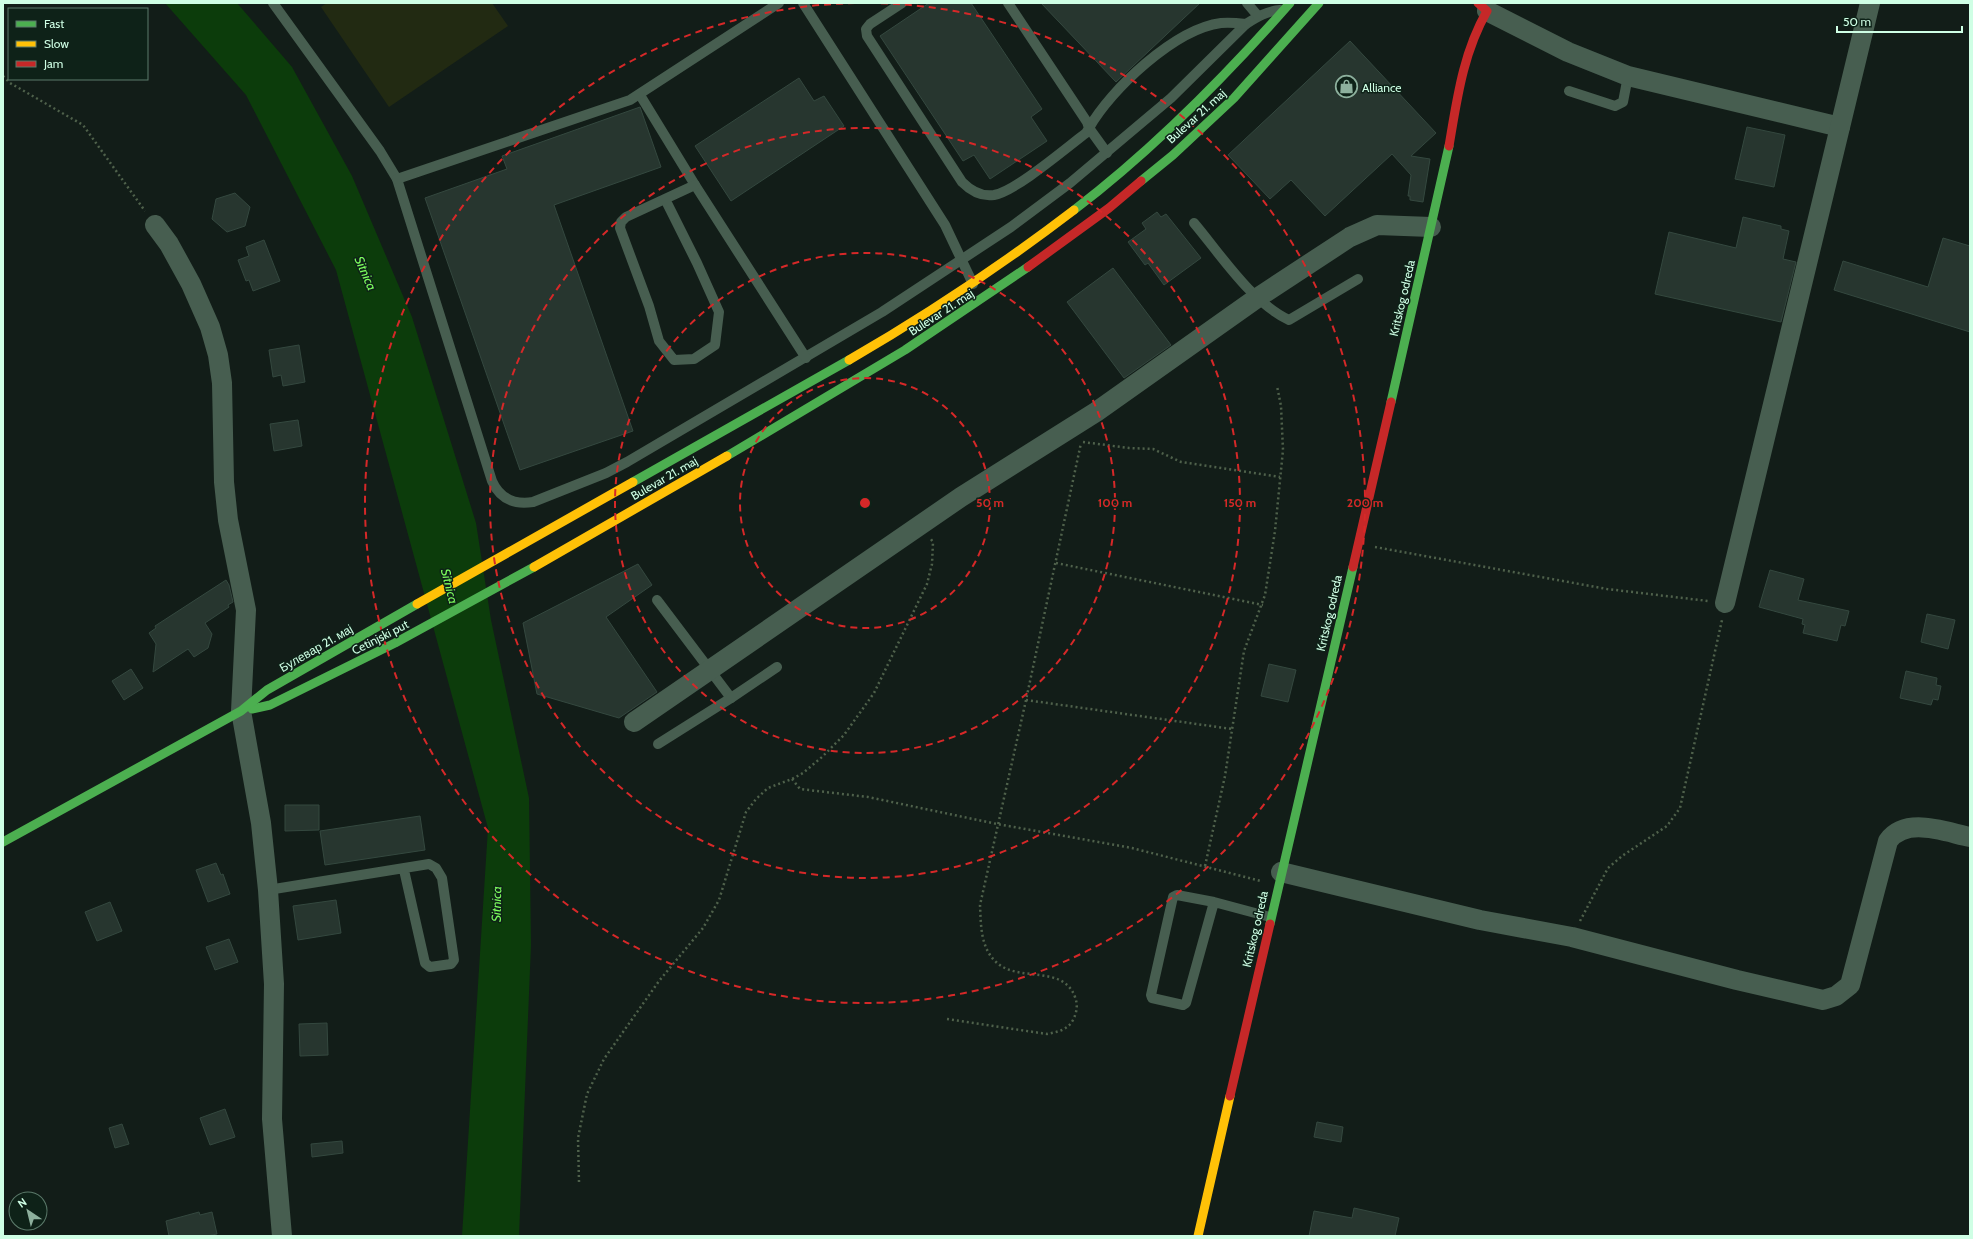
<svg xmlns="http://www.w3.org/2000/svg" width="1973" height="1239" viewBox="0 0 1973 1239" font-family="Cabin,sans-serif">
	<rect width="100%" height="100%" fill="#121d18"/>
	<path fill="#222a12" d="M327 3H492L508 26 389 107 321 7Z"/>
	<path fill="#0c3c0b" d="M165 3H237L292 67 352 176 412 317 476 523 491 620 529 798 531 945 519 1236H462L488 828 336 270 246 95Z"/>
	<g fill="#27362f" stroke="#34483f">
		<path d="M929 3H971L1042 109 1031 117 1047 141 990 179 974 155 963 161 880 36Z"/>
		<path d="M1041 3H1200L1116 82Z"/>
		<path d="M1350 41 1436 133 1411 156 1430 159 1423 202 1410 200V196H1408L1411 175 1392 154 1325 216 1291 180 1270 199 1228 155Z"/>
		<path d="M799 78 814 101 824 96 844 126 731 201 695 146Z"/>
		<path d="M640 107 661 167 554 205 633 431 520 470 425 198 507 169 502 156Z"/>
		<path d="M1747 127 1785 135 1774 187 1735 179Z"/>
		<path d="M235 193 250 207 245 226 227 232 212 219 216 199Z"/>
		<path d="M1157 212 1161 217 1166 214 1201 258 1164 285 1148 263 1145 265 1128 242 1146 229 1142 223Z"/>
		<path d="M1743 217 1781 226V229L1789 231 1783 259 1796 262 1781 322 1655 294 1669 232 1736 248Z"/>
		<path d="M1943 238 1970 246V332L1834 290 1843 261 1928 287Z"/>
		<path d="M264 240 280 281 253 291 249 280 246 281 238 260 249 256 246 247Z"/>
		<path d="M1113 268 1171 345 1124 378 1067 302Z"/>
		<path d="M299 345 305 382 283 386 281 375 273 377 269 350Z"/>
		<path d="M298 420 302 446 274 451 270 424Z"/>
		<path d="M638 564 652 585 606 617 657 692 619 718 537 694 523 623Z"/>
		<path d="M1770 570 1804 579 1798 600 1849 611 1845 626 1841 625 1837 641 1803 633 1805 625 1802 624 1803 619 1759 607Z"/>
		<path d="M226 580 229 585 233 602 228 605 229 607 205 623 212 634 208 648 194 657 188 649 153 672 156 644 149 633 156 628 155 626Z"/>
		<path d="M1927 614 1955 620 1948 649 1921 642Z"/>
		<path d="M1269 664 1296 670 1288 702 1261 696Z"/>
		<path d="M131 669 143 688 124 700 112 681Z"/>
		<path d="M1906 671 1937 678 1936 685 1941 686 1938 700 1933 699 1931 705 1900 698Z"/>
		<path d="M285 805H319V830L285 831Z"/>
		<path d="M420 816 425 850 325 865 320 831Z"/>
		<path d="M216 863 221 875 223 874 230 894 208 902 196 870Z"/>
		<path d="M336 900 341 933 298 940 293 906Z"/>
		<path d="M110 902 122 931 97 941 85 912Z"/>
		<path d="M229 939 238 962 215 970 206 947Z"/>
		<path d="M327 1023 328 1055 300 1056 299 1024Z"/>
		<path d="M225 1109 235 1137 210 1145 200 1118Z"/>
		<path d="M1317 1122 1343 1127 1341 1142 1314 1137Z"/>
		<path d="M122 1124 129 1144 115 1148 109 1128Z"/>
		<path d="M342 1141 343 1153 312 1157 311 1144Z"/>
		<path d="M1354 1208 1399 1218 1395 1236H1309L1314 1211 1352 1218Z"/>
		<path d="M199 1212 200 1215 212 1212 217 1234 207 1236H169L166 1221Z"/>
	</g>
	<g fill="none" stroke-linecap="round" stroke-linejoin="round">
		<g stroke="#4f614b" stroke-width="2.5" stroke-dasharray="2 3" stroke-linecap="butt">
			<path d="M3 76 10 83 83 125 145 211"/>
			<path d="M1083 442 1129 448 1153 449 1181 462 1280 477"/>
			<path d="M1375 547 1607 589 1708 601"/>
			<path d="M1056 563 1263 605"/>
			<path d="M1026 700 1232 729"/>
			<path d="M792 779 800 789 868 797 997 824 1132 848 1261 881"/>
			<path d="M1205 866 1225 776 1244 651 1265 595 1275 531 1283 450 1281 406 1277 386"/>
			<path d="M1580 921 1608 868 1622 856 1667 826 1680 808 1722 620"/>
			<path d="M947 1019 1047 1034C1057 1032 1068 1030 1073 1020 1077 1012 1078 1005 1075 997 1063 964 1018 983 996 962 980 947 981 924 980 905L1026 700 1081 443"/>
			<path d="M579 1182 578 1138 587 1094 604 1059 659 981 703 928 719 900 746 812 756 799 768 788 792 779 803 773 822 757 844 735 874 693 927 584 932 564 933 542 930 538"/>
		</g>
		<g stroke="#475e50" stroke-width="10">
			<path d="M273 3 380 151 397 179 492 481C500 499 514 505 533 502L606 473 627 462 882 312 1011 227 1070 183 1171 98 1246 24C1257 17 1267 11 1280 10"/>
			<path d="M803 3 945 225 973 284"/>
			<path d="M902 3 870 24 866 29 867 36 962 182C971 191 981 197 994 195 1016 191 1066 148 1086 133L1089 128 1087 122 1008 3"/>
			<path d="M1247 3 1258 16"/>
			<path d="M1569 91 1615 106 1623 102 1628 76"/>
			<path d="M640 95 695 185 806 358"/>
			<path d="M1107 153 1089 128C1111 89 1175 29 1221 23 1229 22 1238 23 1246 24"/>
			<path d="M397 179 630 100 779 3"/>
			<path d="M665 199 697 263 719 312 715 345 694 359 674 360 659 341 649 306 620 228 621 222 626 217 695 185"/>
			<path d="M1194 223C1221 255 1251 302 1289 320L1358 279"/>
			<path d="M657 600 731 698 658 744"/>
			<path d="M731 698 777 667"/>
			<path d="M268 890 429 864 436 868 442 878 454 960 451 964 430 967 425 963 404 870"/>
			<path d="M1214 902 1186 1003 1183 1005 1152 998 1151 995 1173 897 1177 895 1214 902 1270 917"/>
		</g>
		<g stroke="#475e50" stroke-width="20">
			<path d="M1487 11 1568 52 1628 76 1840 127"/>
			<path d="M155 225 169 244 191 284 210 327 218 355 222 383 224 482 228 520 246 610 241 711 261 823 268 890 274 984 272 1119 282 1236"/>
			<path d="M1725 603 1870 3"/>
			<path d="M634 722 961 497 1096 412 1257 298 1350 237 1377 225 1431 227"/>
			<path d="M1281 872 1480 920 1572 937 1737 980 1823 1000 1836 996 1850 985 1888 841C1906 816 1945 832 1970 837"/>
		</g>
		<g stroke="#4caf50" stroke-width="9">
			<path d="M1141 181 1173 155 1234 98 1319 3"/>
			<path d="M1074 210C1154 149 1224 78 1290 3"/>
			<path d="M1391 402 1449 146"/>
			<path d="M727 456 905 350 1028 267"/>
			<path d="M633 482 849 360"/>
			<path d="M252 709 270 705 395 643 534 567"/>
			<path d="M3 842 241 711 267 690 417 604"/>
			<path d="M1270 924 1353 567"/>
		</g>
		<g stroke="#ffc107" stroke-width="9">
			<path d="M849 360C927 315 1002 265 1074 210"/>
			<path d="M534 567 727 456"/>
			<path d="M417 604 633 482"/>
			<path d="M1198 1236 1230 1096"/>
		</g>
		<g stroke="#c62828" stroke-width="9">
			<path d="M1449 146C1457 99 1463 53 1487 11L1478 3"/>
			<path d="M1028 267 1109 208 1141 181"/>
			<path d="M1353 567 1391 402"/>
			<path d="M1230 1096 1270 924"/>
		</g>
	</g>
	<g fill="none" stroke="#d62828" stroke-width="2" stroke-dasharray="7 5">
		<circle cx="865" cy="503" r="125"/>
		<circle cx="865" cy="503" r="250"/>
		<circle cx="865" cy="503" r="375"/>
		<path d="M869 3A500 500 0 1 1 861 3"/>
	</g>
	<defs>
		<symbol id="shop-ring" viewBox="-11 -11 22 22"><circle r="9.5" fill="#0e2218" stroke="#8db09d" stroke-width="1.5"/><path d="M-5-2.5h2.3a2.7 3.5 0 0 1 5.4 0H5L5.5 6h-11ZM-1.5-2.5h3a1.5 2.3 0 0 0-3 0Z" fill="#8db09d"/></symbol>
	</defs>
	<g fill-rule="evenodd">
		<use href="#shop-ring" x="1334" y="74" width="25" height="25"/>
	</g>
	<g text-anchor="middle" dominant-baseline="central" stroke-width="3" stroke-linejoin="round" paint-order="stroke">
		<g font-size="12" fill="#cfffe5" stroke="#0e2218" text-anchor="start">
			<text x="1362" y="87">Alliance</text>
		</g>
		<g font-size="12" fill="#cfffe5" stroke="#0e2218">
			<text transform="translate(1196 116) rotate(-42)">Bulevar 21. maj</text>
			<text transform="translate(1402 298) rotate(-77)">Kritskog odreda</text>
			<text transform="translate(941 312) rotate(-33)">Bulevar 21. maj</text>
			<text transform="translate(664 478) rotate(-30)">Bulevar 21. maj</text>
			<text transform="translate(1329 613) rotate(-77)">Kritskog odreda</text>
			<text transform="translate(380 637) rotate(-27)">Cetinjski put</text>
			<text transform="translate(316 648) rotate(-30)">Булевар 21. мај</text>
			<text transform="translate(1255 929) rotate(-77)">Kritskog odreda</text>
		</g>
		<g font-size="13" font-style="italic" fill="#7cfe5d" stroke="#0e2218">
			<text transform="translate(366 273) rotate(66)">Sitnica</text>
			<text transform="translate(450 586) rotate(76)">Sitnica</text>
			<text transform="translate(496 904) rotate(-89)">Sitnica</text>
		</g>
	</g>
	<circle cx="865" cy="503" r="6" fill="#d62828" stroke="#0e2218" stroke-width="2"/>
	<g font-size="12" text-anchor="middle" font-weight="bold" fill="#d62828" stroke="#0e2218" stroke-width="3" stroke-linejoin="round" paint-order="stroke">
		<text x="990" y="507">50 m</text>
		<text x="1115" y="507">100 m</text>
		<text x="1240" y="507">150 m</text>
		<text x="1365" y="507">200 m</text>
	</g>
	<rect width="1973" height="1239" fill="none" stroke="#cfffe5" stroke-width="8"/>
	<rect x="8" y="8" width="140" height="72" fill="#0e2218" stroke="#5b7a6a"/>
	<rect x="16" y="21" width="20" height="6" fill="#4caf50" stroke="#5b7a6a"/>
	<text x="44" y="28" font-size="12" fill="#cfffe5">Fast</text>
	<rect x="16" y="41" width="20" height="6" fill="#ffc107" stroke="#5b7a6a"/>
	<text x="44" y="48" font-size="12" fill="#cfffe5">Slow</text>
	<rect x="16" y="61" width="20" height="6" fill="#c62828" stroke="#5b7a6a"/>
	<text x="44" y="68" font-size="12" fill="#cfffe5">Jam</text>
	<g transform="translate(28 1211) rotate(325)"><circle r="19" fill="#0e2218" stroke="#5b7a6a"/>
	<path d="M0-3L7 15L0 10L-7 15Z" fill="#8db09d"/>
	<text y="-6" font-size="11" font-weight="bold" text-anchor="middle" fill="#cfffe5">N</text>
	</g>
	<path d="M1837 26v6h125v-6" fill="none" stroke="#cfffe5" stroke-width="2"/>
	<text x="1843" y="26" font-size="12" fill="#cfffe5" stroke="#0e2218" stroke-width="3" paint-order="stroke">50 m</text>
</svg>
